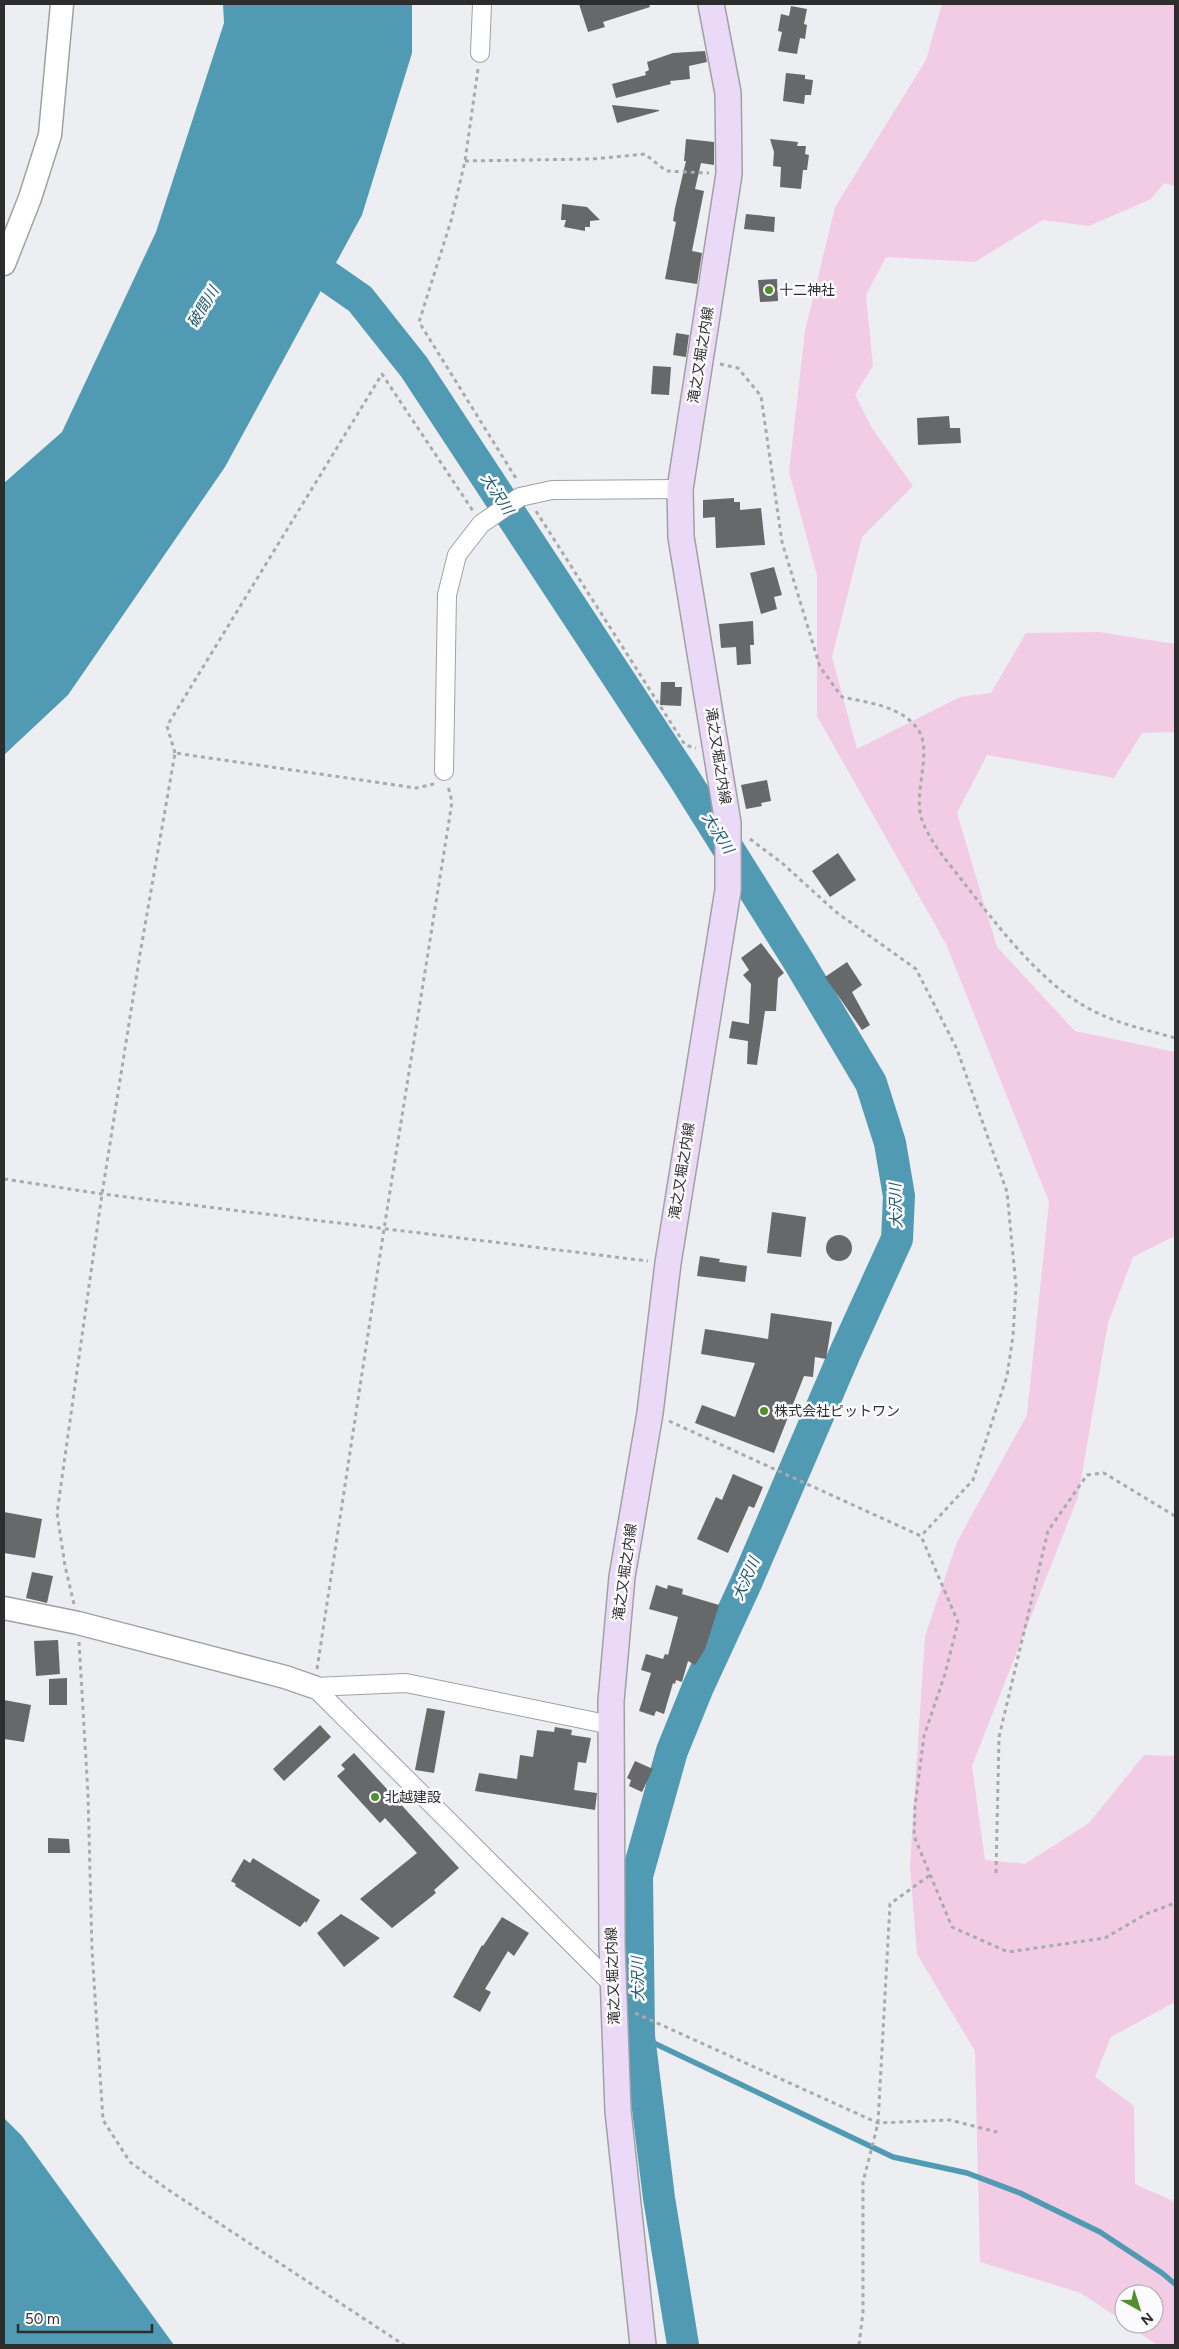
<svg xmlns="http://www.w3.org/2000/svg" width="1179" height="2349" viewBox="0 0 1179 2349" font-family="Figtree,'Noto Sans JP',sans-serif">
	<rect width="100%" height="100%" fill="#edeef1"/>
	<path fill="#f2cce5" d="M942 4H1175V186L1164 183 1151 199 1089 226 1043 220 975 262 886 257 866 295 873 366 855 395 872 428 913 486 862 537 832 657 857 749 960 697 991 693 1026 633 1099 632 1175 644V732L1142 733 1114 778 987 755 957 813 997 947 1075 1031 1175 1052V1236L1133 1257 1108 1323 1078 1497 972 1766 985 1860 1025 1864 1089 1823 1144 1755 1175 1756V2002L1111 2037 1095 2077 1134 2106 1135 2184 1175 2202V2345H1157L1127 2324H1154V2294H1124V2322L1081 2293 980 2262 975 2051 917 1954 910 1866 925 1636 957 1542 1027 1415 1049 1202 946 944 817 716V575L789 472 805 331 835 207 926 60Z"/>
	<g fill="#519ab3">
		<path d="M223 4H412V53L362 215 225 467 68 695 4 755V483L62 432 156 232 224 23Z"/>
		<path d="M4 2118 22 2136 174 2345H4Z"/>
	</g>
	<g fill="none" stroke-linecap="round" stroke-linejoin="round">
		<path stroke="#519ab3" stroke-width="5.5" d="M639 2036 893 2157 967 2173 1020 2193 1100 2232 1162 2273 1175 2284"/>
		<path stroke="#519ab3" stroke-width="32" d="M291 251 360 299 414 367 684 778 799 962 871 1083 890 1143 899 1196 897 1239 845 1353 747 1581 698 1687 672 1751 637 1876 639 2036 659 2198 683 2345"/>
	</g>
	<g fill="#66686a">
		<path d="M579 4H649L650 7 603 22 605 27 588 32Z"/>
		<path d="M791 6 807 9 804 24 807 25 805 39 800 38 797 54 778 51 782 32 778 31 781 14 789 16Z"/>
		<path d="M705 51 707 62 689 66 690 79 670 81 671 84 616 98 612 84 646 75 645 72 649 70 647 62 673 53Z"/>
		<path d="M786 73 805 75V79L813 80 811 95H805L804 104 783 101Z"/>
		<path d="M612 105 659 110V111L617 123Z"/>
		<path d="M686 139 714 142V165L701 163 695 189 704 191 692 251 702 253 697 284 665 279 676 222 673 221 675 208 686 161H684Z"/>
		<path d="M770 139 798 142 797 146H806L805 154 809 155 807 170H803L801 189 780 187 781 167 773 166 774 152Z"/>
		<path d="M562 204 587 207 600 220 590 221V227H585V231L564 227 566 220H561Z"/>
		<path d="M746 214 775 217 774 232 744 229Z"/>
		<path d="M777 279 778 301 760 302 758 280Z"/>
		<path d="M676 333 689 335 686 357 673 355Z"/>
		<path d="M653 366 671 367 669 395 651 394Z"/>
		<path d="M949 416 950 428H960L961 443 918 445 917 418Z"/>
		<path d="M734 498V502H740V510L761 508 765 545 716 548 715 517 703 518V500Z"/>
		<path d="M774 567 782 595 774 597 777 609 761 614 750 573Z"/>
		<path d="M753 621 754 645H750L751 664 737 665 736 647 721 648 719 624Z"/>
		<path d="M661 682H675V687H682L681 706 660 705Z"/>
		<path d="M767 780 771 801 761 803 762 806 746 809 741 785Z"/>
		<path d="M838 853 856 880 830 897 812 871Z"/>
		<path d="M761 943 784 973 778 978 776 1011H765L757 1065 747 1064 748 1041 729 1038 732 1021 749 1024 751 984 743 975 749 970 741 958Z"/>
		<path d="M847 962 862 985 852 992 870 1025 862 1030 825 977Z"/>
		<path d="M772 1212 806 1217 801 1257 767 1253Z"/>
		<circle cx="839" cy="1248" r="13"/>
		<path d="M700 1256 720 1259 719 1262 747 1266 745 1282 697 1276Z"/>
		<path d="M771 1313 832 1322 826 1359 815 1357 813 1377 804 1376 774 1453 695 1423 702 1405 735 1417 755 1363 701 1354 705 1329 768 1339Z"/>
		<path d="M733 1474 763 1487 754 1508 749 1506 728 1553 697 1539 716 1497 722 1500Z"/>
		<path d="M4 1512 42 1519 35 1558 4 1553Z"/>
		<path d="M32 1572 53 1576 47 1603 26 1598Z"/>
		<path d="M656 1585 667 1589 668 1585 683 1589 682 1594 719 1605 705 1649 695 1665 688 1661 682 1682 676 1680 675 1684 673 1683 664 1714 656 1711 654 1716 639 1711 651 1673 641 1670 646 1654 663 1659 665 1654 668 1655 678 1617 649 1609Z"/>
		<path d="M58 1640 60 1674 36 1676 34 1641Z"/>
		<path d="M67 1678V1705H49V1679Z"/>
		<path d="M4 1700 31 1705 24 1742 4 1739Z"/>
		<path d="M427 1708 445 1711 434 1773 415 1770Z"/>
		<path d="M320 1725 331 1737 284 1781 273 1769Z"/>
		<path d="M555 1727 572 1730 571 1735 591 1738 586 1763 578 1762 574 1790 597 1793 595 1810 475 1791 479 1773 517 1779 520 1755 533 1757 537 1730 554 1732Z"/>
		<path d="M354 1753 459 1868 434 1890 436 1893 392 1928 360 1899 417 1853 385 1818 380 1823 337 1776 345 1769 341 1765Z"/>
		<path d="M635 1761 653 1769 642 1792 629 1786 631 1780 627 1778Z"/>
		<path d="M48 1838 69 1839 70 1853H48Z"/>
		<path d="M253 1858 320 1900 306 1923 305 1921 300 1927 235 1886 236 1884 231 1881 244 1859 250 1863Z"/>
		<path d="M341 1914 380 1938 344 1967 317 1933Z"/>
		<path d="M502 1917 529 1933 514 1956 508 1951 485 1989 491 1992 480 2012 453 1997 482 1945 483 1946Z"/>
	</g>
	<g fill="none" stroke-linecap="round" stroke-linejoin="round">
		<defs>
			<g id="minor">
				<path d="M480 53 482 4"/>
				<path d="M444 771 447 595 457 555 481 524 520 497 552 490 680 489"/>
				<path d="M314 1687 615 1987"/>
				<path d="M314 1687 406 1683 611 1725"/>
			</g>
			<g id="tertiary">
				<path d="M4 264 30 198 50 135 62 4"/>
				<path d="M4 1608 78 1623 285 1677 314 1687"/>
			</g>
			<path id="secondary" d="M643 2345 618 2111 612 1946 611 1701 622 1577 650 1413 668 1263 728 890V823L681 537 680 489 729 174 728 93 711 4"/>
		</defs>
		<use href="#minor" stroke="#a0a1a3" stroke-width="20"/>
		<use href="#tertiary" stroke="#a0a1a3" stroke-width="25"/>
		<use href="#secondary" stroke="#a0a1a3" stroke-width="28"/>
		<g stroke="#a9aaac" stroke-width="3" stroke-dasharray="4 4" stroke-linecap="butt">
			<path d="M478 69 465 161 451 221 419 322 517 480"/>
			<path d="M465 161 592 159 645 154 666 171 709 173"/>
			<path d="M720 364 738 368 761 396 782 542 820 667 842 697C869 703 903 706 919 731 932 752 914 791 921 817 929 842 949 863 964 883 997 925 1039 981 1086 1007 1114 1023 1144 1029 1175 1038"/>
			<path d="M536 511 685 745 696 748"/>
			<path d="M175 753 167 726 382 374 473 511"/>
			<path d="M750 839 782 863 836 912 916 969 957 1049 1007 1192 1016 1286 1013 1336 1007 1376 973 1480 921 1536"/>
			<path d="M4 1179 102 1194 648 1261"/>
			<path d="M669 1421 921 1536 958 1622 945 1674 924 1736 915 1806 914 1836 952 1927 1008 1952 1105 1938 1146 1914 1175 1903"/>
			<path d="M74 1604 65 1566 57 1513 102 1194 140 954 175 753 416 788 434 784"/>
			<path d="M79 1642 88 1794 92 1950 103 2120 130 2162 167 2189 404 2345"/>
			<path d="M317 1669 384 1229 452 802 448 786"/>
			<path d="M996 1873 999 1737 1048 1531 1087 1475 1104 1473 1175 1516"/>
			<path d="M635 2013 878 2123 950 2120 997 2132"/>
			<path d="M859 2345 863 2312V2182L878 2123 890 1904 930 1875"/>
		</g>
		<use href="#minor" stroke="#fff" stroke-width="18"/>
		<use href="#tertiary" stroke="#fff" stroke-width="22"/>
		<use href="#secondary" stroke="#eadaf7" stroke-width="25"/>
	</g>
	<g fill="#558f2c" stroke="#fbfbfe" stroke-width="2">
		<circle cx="769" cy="290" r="5"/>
		<circle cx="764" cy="1411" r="5"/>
		<circle cx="375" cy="1797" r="5"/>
	</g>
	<g text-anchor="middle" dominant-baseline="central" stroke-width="5" stroke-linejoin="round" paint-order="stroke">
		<g font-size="14" fill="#2d2d2e" stroke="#fbfbfe" text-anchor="start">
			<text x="779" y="290">十二神社</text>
			<text x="774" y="1411">株式会社ピットワン</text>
			<text x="385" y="1797">北越建設</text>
		</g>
		<g font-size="14" fill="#2d2d2e" stroke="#fbfbfe">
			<text transform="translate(701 355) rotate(-81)">滝之又堀之内線</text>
			<text transform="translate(718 756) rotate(81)">滝之又堀之内線</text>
			<text transform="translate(682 1171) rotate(-81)">滝之又堀之内線</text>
			<text transform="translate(625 1572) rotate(-82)">滝之又堀之内線</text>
			<text transform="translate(613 1976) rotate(-92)">滝之又堀之内線</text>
		</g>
		<g font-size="15" font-style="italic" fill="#1f5a6d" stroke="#fbfbfe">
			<text transform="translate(203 307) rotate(-59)">破間川</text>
			<text transform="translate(497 494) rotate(57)">大沢川</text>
			<text transform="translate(718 833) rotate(58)">大沢川</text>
			<text transform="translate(896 1206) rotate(-92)">大沢川</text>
			<text transform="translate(746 1579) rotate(-66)">大沢川</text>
			<text transform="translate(638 1979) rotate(-91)">大沢川</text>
		</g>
	</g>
	<rect width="1179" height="2349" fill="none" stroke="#2d2d2e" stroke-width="10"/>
	<g transform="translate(1139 2309) rotate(141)"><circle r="24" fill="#fbfbfe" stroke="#a9a9ab"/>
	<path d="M0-4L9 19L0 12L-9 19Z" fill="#558f2c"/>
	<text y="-8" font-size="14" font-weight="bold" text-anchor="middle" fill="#2d2d2e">N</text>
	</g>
	<path d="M18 2324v8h134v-8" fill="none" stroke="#2d2d2e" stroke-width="2.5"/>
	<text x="25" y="2324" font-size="15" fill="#2d2d2e" stroke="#fbfbfe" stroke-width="4" paint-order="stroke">50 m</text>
</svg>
